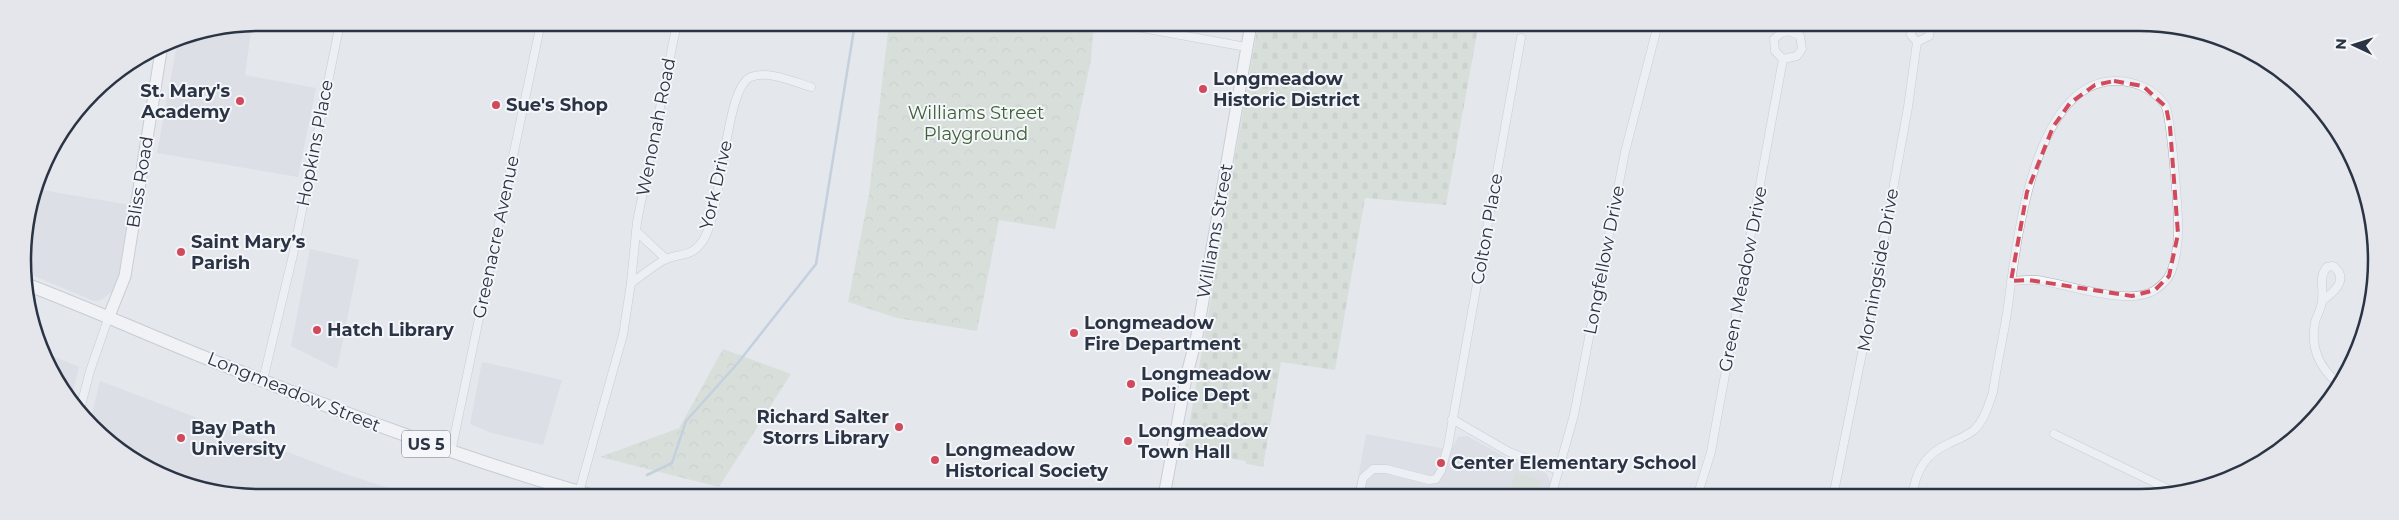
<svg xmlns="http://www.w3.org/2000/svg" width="2399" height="520" viewBox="0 0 2399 520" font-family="Montserrat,sans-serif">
	<defs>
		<pattern id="cemetery-stones" width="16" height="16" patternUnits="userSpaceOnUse" patternTransform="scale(1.25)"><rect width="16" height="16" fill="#c9d6c5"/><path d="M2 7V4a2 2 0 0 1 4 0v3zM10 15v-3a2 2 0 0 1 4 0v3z" fill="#adb8ab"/></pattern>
		<pattern id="park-crowns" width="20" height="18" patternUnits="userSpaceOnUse" patternTransform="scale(1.25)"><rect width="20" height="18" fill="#c9d6c5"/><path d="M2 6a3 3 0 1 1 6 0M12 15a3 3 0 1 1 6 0" fill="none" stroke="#adb8ab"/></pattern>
	</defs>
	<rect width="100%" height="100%" fill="#e4e7ec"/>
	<g fill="#d2d6de">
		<path d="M252 24 245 75 316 88 298 177 157 153 178 39Z"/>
		<path d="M36 189 130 205 118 280 115 289 101 300 94 301 27 273 23 245Z"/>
		<path d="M310 249 359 260 337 369 291 346Z"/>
		<path d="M45 353 79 367 71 399Z"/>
		<path d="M482 362 562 380 543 445 492 433 470 424Z"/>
		<path d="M100 381 348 475 414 496H229L155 473 90 423Z"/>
		<path d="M1366 434 1451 450 1458 437 1467 436 1509 459 1546 473 1551 482 1549 497 1355 496Z"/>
	</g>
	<path fill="#c9d6c5" d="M1515 472 1541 480 1536 496H1527L1510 491Z"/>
	<path fill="url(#cemetery-stones)" d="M1258 24H1450L1478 28 1446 205 1365 198 1335 370 1281 362 1263 467 1247 464 1245 461 1185 449Z"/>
	<g fill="url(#park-crowns)">
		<path d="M889 23H1094L1091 60 1055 229 999 220 977 331 897 318 848 302 869 194Z"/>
		<path d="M723 349 791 374 719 487 600 457 679 428Z"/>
		<path d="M1471 488 1500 492 1499 496H1456Z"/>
	</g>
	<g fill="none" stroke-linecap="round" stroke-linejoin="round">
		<path stroke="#9fb4cc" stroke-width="2.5" d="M647 475 672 463 686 421 737 364 816 264 855 23"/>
		<defs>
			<g id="street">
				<path d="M1115 23 1246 47"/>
				<path d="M1917 42 1929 36 1931 24"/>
				<path d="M1783 59 1775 51 1774 39 1781 33 1789 31"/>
				<path d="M636 231 666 259"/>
				<path d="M631 283 637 222 677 23"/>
				<path d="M2322 301C2334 292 2350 279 2333 266L2327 267C2318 277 2324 288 2322 300 2322 308 2317 315 2315 322 2310 348 2319 368 2339 384"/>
				<path d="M263 380 293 255 340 23"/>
				<path d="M79 413 90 371 109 316"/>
				<path d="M1452 419 1509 452 1558 470"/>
				<path d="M2054 434 2174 492"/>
				<path d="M451 452 541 23"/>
				<path d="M579 492 623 335 631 283C642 276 654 265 666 259 680 253 690 258 702 242 723 214 724 87 751 77 768 70 794 82 811 87"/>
				<path d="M1359 496 1363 478 1373 469H1386L1429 480 1436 479 1441 471 1448 446 1521 38"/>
				<path d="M1551 497 1574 415 1625 152 1658 24"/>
				<path d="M1697 497 1711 452 1716 424 1783 59 1797 56 1802 49 1800 36 1789 31 1791 24"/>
				<path d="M1833 497 1874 294 1908 107 1917 42 1911 35 1912 24"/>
				<path d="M1912 497C1916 470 1925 454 1950 443 1958 439 1967 436 1974 430 1984 421 1989 404 1993 392 1997 363 2004 335 2008 306 2016 247 2032 86 2112 81 2133 80 2153 88 2165 105 2171 115 2179 216 2178 233 2178 244 2176 256 2173 266 2171 276 2164 284 2155 290 2129 307 2068 284 2037 280 2028 279 2020 281 2011 281"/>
			</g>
			<g id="secondary">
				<path d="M109 316 125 276 162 45"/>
				<path d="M1164 496 1186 378 1197 335 1251 24"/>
			</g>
			<path id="primary" d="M28 285C94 310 157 339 221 364 343 413 466 460 593 496"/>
		</defs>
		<use href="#street" stroke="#a9aeb7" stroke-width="9"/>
		<use href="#secondary" stroke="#a9aeb7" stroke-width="13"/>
		<use href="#primary" stroke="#a3abb8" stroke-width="14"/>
		<use href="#street" stroke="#f7f8fa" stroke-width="8"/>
		<use href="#secondary" stroke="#fff" stroke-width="11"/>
		<use href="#primary" stroke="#fff" stroke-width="12"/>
	</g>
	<path d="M0 0H2399V520H0ZM2114 81 2143 86 2166 107 2170 127 2178 234 2169 276 2155 290 2132 296 2029 280 2011 281 2027 192 2053 127 2070 103 2095 85Z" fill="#e4e7ec" fill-opacity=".55" fill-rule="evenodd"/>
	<path fill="none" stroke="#d1495b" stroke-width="4" stroke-dasharray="10 6" stroke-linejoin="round" d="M2114 81 2143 86 2166 107 2170 127 2178 234 2169 276 2155 290 2132 296 2029 280 2011 281 2027 192 2053 127 2070 103 2095 85Z"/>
	<g fill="#d1495b" stroke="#f4f6f9" stroke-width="2">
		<circle cx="1203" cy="89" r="5"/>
		<circle cx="240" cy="101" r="5"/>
		<circle cx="496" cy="105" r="5"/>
		<circle cx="181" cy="252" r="5"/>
		<circle cx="317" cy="330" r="5"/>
		<circle cx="1074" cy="333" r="5"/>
		<circle cx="1131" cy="384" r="5"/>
		<circle cx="899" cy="427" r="5"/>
		<circle cx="181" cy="438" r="5"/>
		<circle cx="1128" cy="441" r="5"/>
		<circle cx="935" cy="460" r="5"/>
		<circle cx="1441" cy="463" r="5"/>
	</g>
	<g text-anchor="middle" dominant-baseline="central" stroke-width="4" stroke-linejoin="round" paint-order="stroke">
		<rect fill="#f4f6f9" stroke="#676e7b" stroke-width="1" x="402" y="430.5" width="48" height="27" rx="4"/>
		<g font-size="16" font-weight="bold" fill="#2b3445">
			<text x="426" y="444">US 5</text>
		</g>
		<g font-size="18" font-weight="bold" fill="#2b3445" stroke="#f4f6f9" text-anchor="start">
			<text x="1213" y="79">Longmeadow<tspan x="1213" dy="21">Historic District</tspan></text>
			<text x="230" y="91" text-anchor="end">St. Mary's<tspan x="230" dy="21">Academy</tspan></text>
			<text x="506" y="105">Sue's Shop</text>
			<text x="191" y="242">Saint Mary’s<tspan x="191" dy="21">Parish</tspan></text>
			<text x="1084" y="323">Longmeadow<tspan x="1084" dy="21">Fire Department</tspan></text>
			<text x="327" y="330">Hatch Library</text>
			<text x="1141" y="374">Longmeadow<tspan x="1141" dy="21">Police Dept</tspan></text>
			<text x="889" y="417" text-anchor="end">Richard Salter<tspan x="889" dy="21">Storrs Library</tspan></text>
			<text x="191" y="428">Bay Path<tspan x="191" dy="21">University</tspan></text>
			<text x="1138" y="431">Longmeadow<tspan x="1138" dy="21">Town Hall</tspan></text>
			<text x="945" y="450">Longmeadow<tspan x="945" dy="21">Historical Society</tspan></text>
			<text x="1451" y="463">Center Elementary School</text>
		</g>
		<g font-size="18" fill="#3f6138" stroke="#f4f6f9">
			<text x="976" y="113">Williams Street<tspan x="976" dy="21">Playground</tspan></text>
		</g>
		<g font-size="18" fill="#2b3445" stroke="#f4f6f9">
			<text transform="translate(656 127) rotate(-79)">Wenonah Road</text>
			<text transform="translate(315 143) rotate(-79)">Hopkins Place</text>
			<text transform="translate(140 182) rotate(-81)">Bliss Road</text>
			<text transform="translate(716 185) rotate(-77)">York Drive</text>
			<text transform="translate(1487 229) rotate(-80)">Colton Place</text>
			<text transform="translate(1215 231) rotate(-80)">Williams Street</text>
			<text transform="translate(496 237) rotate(-78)">Greenacre Avenue</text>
			<text transform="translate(1604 260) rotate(-79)">Longfellow Drive</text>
			<text transform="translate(1878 270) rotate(-80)">Morningside Drive</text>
			<text transform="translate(1743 279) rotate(-79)">Green Meadow Drive</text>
			<text transform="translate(294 392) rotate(22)">Longmeadow Street</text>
		</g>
	</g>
	<path d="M0 0H2399V520H0ZM260 31H2139A229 229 0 0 1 2368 260V260A229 229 0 0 1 2139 489H260A229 229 0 0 1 31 260V260A229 229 0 0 1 260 31Z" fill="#e4e6eb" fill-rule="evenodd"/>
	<path fill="none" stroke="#2b3445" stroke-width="2.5" d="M260 31H2139A229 229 0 0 1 2368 260V260A229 229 0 0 1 2139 489H260A229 229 0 0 1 31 260V260A229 229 0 0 1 260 31Z"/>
	<g transform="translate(2354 45) rotate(274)" stroke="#f4f6f9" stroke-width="4" paint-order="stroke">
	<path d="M0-4L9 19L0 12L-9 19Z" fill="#2b3445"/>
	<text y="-8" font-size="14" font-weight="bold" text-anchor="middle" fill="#2b3445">N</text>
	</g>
</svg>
